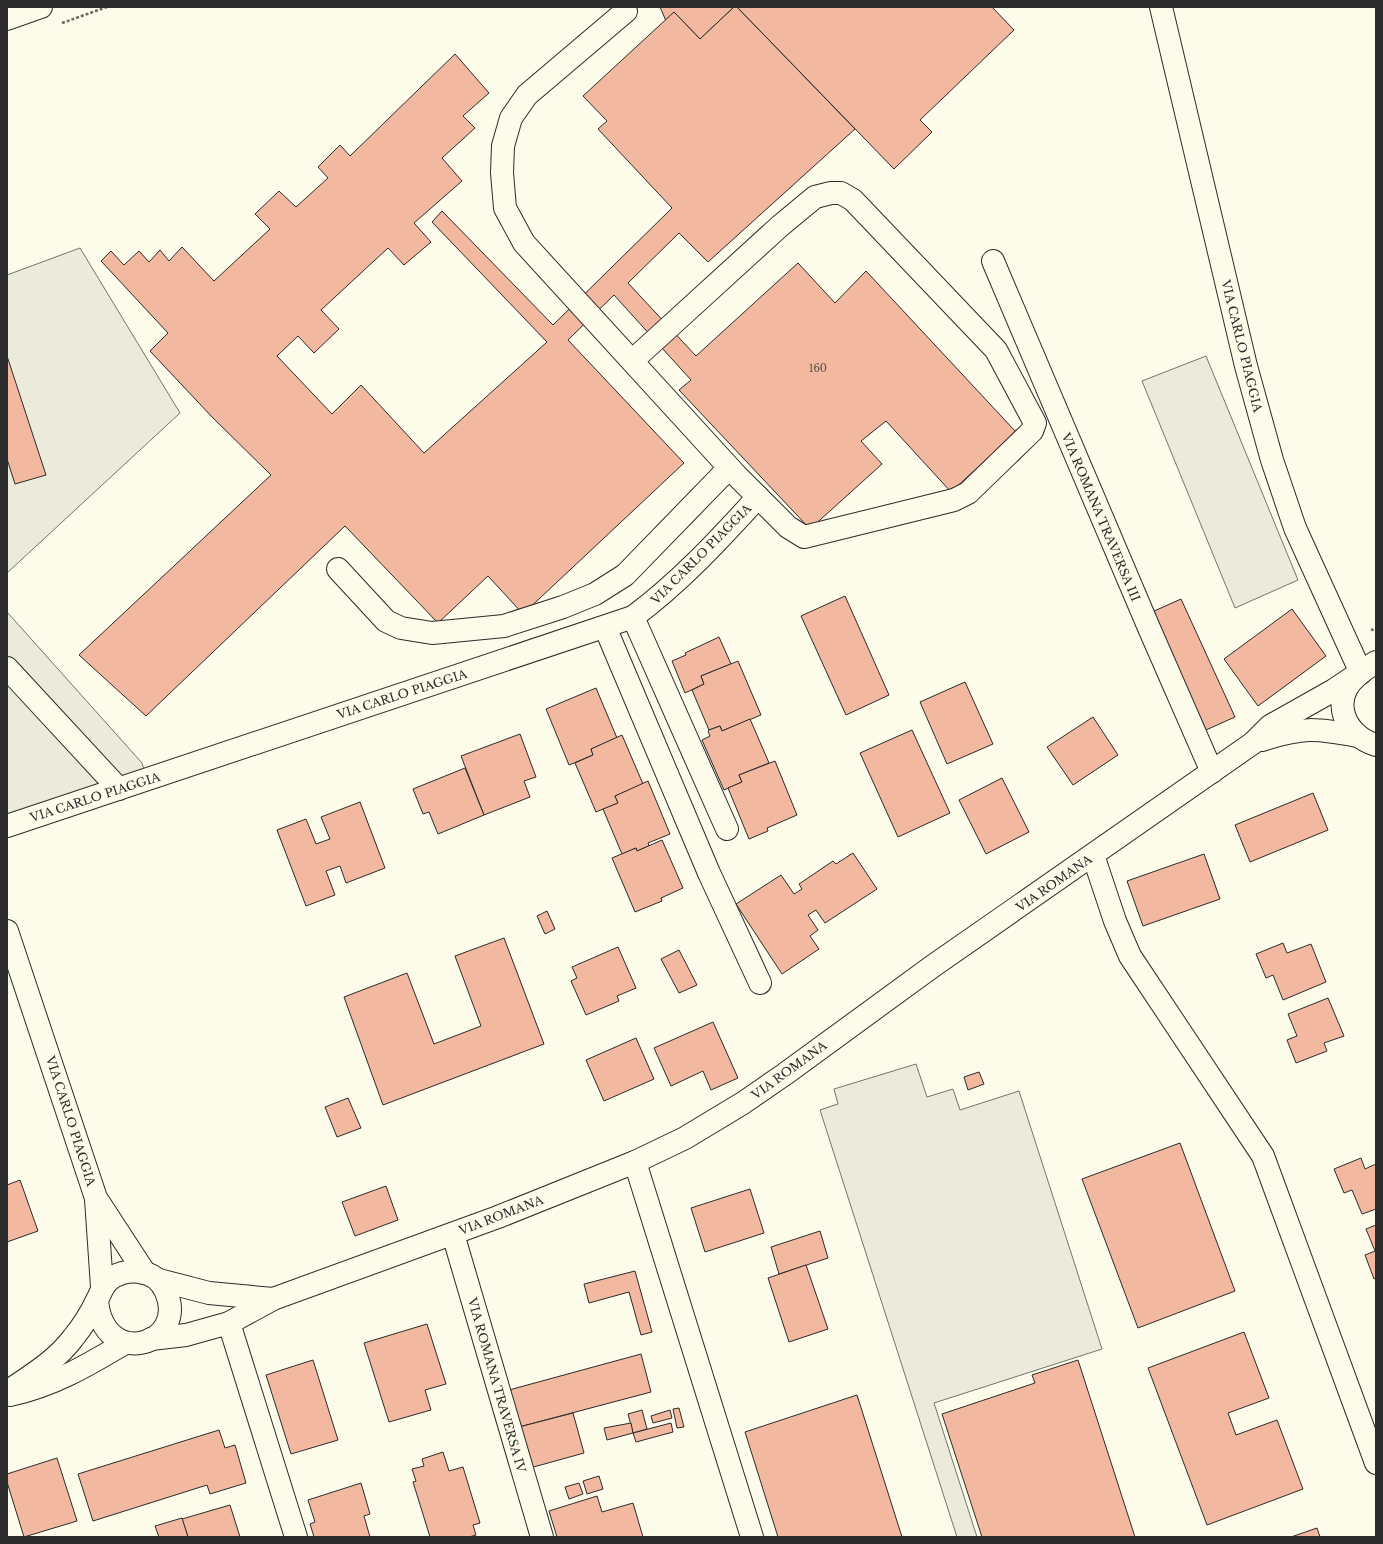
<svg xmlns="http://www.w3.org/2000/svg" width="1383" height="1544" viewBox="0 0 1383 1544" font-family="'Libre Baskerville',serif">
	<rect width="100%" height="100%" fill="#fdfbea"/>
	<g fill="#eceadb" stroke="#74746e">
		<path d="M80 248 180 413 7 573V275Z"/>
		<path d="M1206 356 1298 580 1235 608 1142 381Z"/>
		<path d="M7 612 142 763 147 779 7 826Z"/>
		<path d="M916 1064 927 1097 953 1089 960 1110 1019 1091 1102 1349 934 1403 977 1537H957L820 1110 838 1104 834 1089Z"/>
	</g>
	<g fill="#f2b8a0" stroke="#2b2b2b">
		<path d="M660 7H734L700 39 674 12 666 21Z"/>
		<path d="M734 7H737L855 129 708 262 679 233 628 283 696 356 798 263 835 303 866 271 1016 432 951 492 886 421 861 441 882 464 810 529 679 390 691 380 614 295 568 340 684 463 523 614 488 576 438 623 345 526 146 716 79 655 271 475 213 418 150 351 168 333 101 261 111 251 124 265 139 251 149 262 160 250 169 261 182 247 214 281 270 229 255 214 279 191 296 207 328 178 318 167 340 145 350 156 455 54 489 93 463 116 475 128 442 158 462 181 414 223 431 242 404 265 388 248 321 310 339 329 314 353 298 336 277 356 332 414 361 385 424 453 547 342 432 222 442 211 553 325 672 208 598 129 607 121 583 96 674 12 700 39Z"/>
		<path d="M737 7H992L1014 30 920 120 932 132 894 169Z"/>
		<path d="M7 356 46 475 15 484 7 459Z"/>
		<path d="M845 596 889 695 846 715 801 616Z"/>
		<path d="M1181 599 1235 717 1206 730 1152 612Z"/>
		<path d="M1292 609 1326 656 1258 706 1224 659Z"/>
		<path d="M719 637 731 664 701 676 704 684 685 693 672 661 686 655 685 653Z"/>
		<path d="M738 661 761 715 722 731 720 726 709 730 692 690 704 684 701 676Z"/>
		<path d="M965 682 993 744 947 764 920 702Z"/>
		<path d="M596 688 617 738 591 749 593 755 569 765 546 709Z"/>
		<path d="M1093 717 1118 755 1073 785 1047 747Z"/>
		<path d="M750 719 769 763 739 775 742 782 724 790 702 740 710 736 708 731 709 730 720 726 722 731Z"/>
		<path d="M912 730 950 813 898 837 860 753Z"/>
		<path d="M520 734 536 777 524 781 530 797 484 815 461 756Z"/>
		<path d="M622 735 643 784 615 796 618 803 596 812 575 763 593 755 591 749Z"/>
		<path d="M775 761 797 815 767 828 768 831 749 839 728 788 742 782 739 775Z"/>
		<path d="M465 768 484 815 438 834 429 812 423 814 413 789Z"/>
		<path d="M1002 778 1029 832 986 854 959 800Z"/>
		<path d="M648 781 670 834 648 843 649 846 637 851 636 848 622 854 603 809 618 803 615 796Z"/>
		<path d="M1313 793 1328 830 1250 862 1235 825Z"/>
		<path d="M360 802 385 868 346 883 340 866 326 871 335 895 306 906 277 830 306 819 316 844 330 839 321 817Z"/>
		<path d="M662 840 683 888 661 898 662 901 635 912 612 858 636 848 637 851Z"/>
		<path d="M853 853 877 889 825 923 816 910 808 915 818 930 810 936 819 949 782 974 736 904 781 875 794 894 802 889 799 884 833 861 836 864Z"/>
		<path d="M1204 854 1220 899 1143 926 1127 881Z"/>
		<path d="M547 911 555 929 545 934 537 916Z"/>
		<path d="M504 938 544 1044 383 1105 344 997 407 973 434 1044 481 1026 455 956Z"/>
		<path d="M1283 943 1287 953 1311 944 1326 982 1283 1000 1273 975 1266 978 1256 954Z"/>
		<path d="M618 947 636 988 617 996 619 1001 586 1015 571 981 577 978 572 967Z"/>
		<path d="M679 950 697 985 679 993 661 959Z"/>
		<path d="M1328 998 1344 1036 1324 1043 1327 1051 1296 1063 1287 1040 1297 1036 1288 1014Z"/>
		<path d="M713 1022 738 1078 711 1090 703 1071 671 1086 654 1048Z"/>
		<path d="M636 1038 654 1079 604 1101 586 1060Z"/>
		<path d="M979 1072 984 1084 968 1090 964 1077Z"/>
		<path d="M348 1098 361 1128 337 1137 325 1107Z"/>
		<path d="M1180 1143 1235 1291 1138 1328 1082 1179Z"/>
		<path d="M1361 1158 1365 1169 1376 1164V1209L1362 1214 1352 1190 1344 1193 1334 1169Z"/>
		<path d="M20 1180 38 1231 7 1242V1185Z"/>
		<path d="M386 1186 398 1220 355 1236 342 1202Z"/>
		<path d="M750 1189 764 1233 705 1252 691 1208Z"/>
		<path d="M1376 1225V1278L1374 1279 1365 1255 1375 1251 1366 1229Z"/>
		<path d="M820 1231 828 1258 779 1274 771 1247Z"/>
		<path d="M806 1265 828 1329 789 1342 768 1278Z"/>
		<path d="M635 1271 652 1332 641 1335 629 1292 589 1303 584 1284Z"/>
		<path d="M427 1324 446 1384 425 1390 431 1410 389 1422 364 1343Z"/>
		<path d="M1244 1332 1269 1398 1228 1413 1236 1435 1277 1420 1303 1489 1207 1525 1148 1368Z"/>
		<path d="M641 1354 651 1392 519 1427 509 1390Z"/>
		<path d="M313 1360 338 1440 291 1454 266 1375Z"/>
		<path d="M1078 1360 1135 1537H982L942 1414 1035 1383 1032 1375Z"/>
		<path d="M857 1395 902 1537H778L745 1432Z"/>
		<path d="M679 1408 684 1427 677 1428 673 1409Z"/>
		<path d="M642 1410 647 1429 633 1433 628 1414Z"/>
		<path d="M670 1410 672 1418 653 1423 651 1416Z"/>
		<path d="M573 1413 584 1453 530 1468 519 1427Z"/>
		<path d="M631 1423 633 1433 607 1440 604 1428Z"/>
		<path d="M671 1423 673 1432 636 1442 633 1433Z"/>
		<path d="M219 1430 225 1448 235 1445 246 1483 210 1494 207 1485 93 1521 78 1474Z"/>
		<path d="M443 1452 449 1471 463 1467 480 1523 473 1525 476 1535 469 1537H430L413 1482 416 1481 412 1469 424 1466 422 1459Z"/>
		<path d="M57 1458 77 1521 24 1537 7 1482V1474Z"/>
		<path d="M599 1476 603 1489 587 1494 583 1481Z"/>
		<path d="M361 1483 370 1514 364 1516 370 1537H314L310 1524 315 1522 308 1500Z"/>
		<path d="M579 1483 583 1494 569 1499 565 1487Z"/>
		<path d="M597 1496 602 1512 633 1503 643 1537H557L549 1511Z"/>
		<path d="M230 1505 240 1537H188L182 1519Z"/>
		<path d="M182 1518 188 1537H159L155 1526Z"/>
		<path d="M1317 1528 1320 1537H1291Z"/>
	</g>
	<g fill="none" stroke-linecap="round" stroke-linejoin="round">
		<defs>
			<g id="minor">
				<path d="M1161 7 1246 366 1272 460 1295 528 1361 673"/>
				<path d="M626 11 527 95 511 118 503 146 502 173 505 208 524 243 737 476 788 527 804 537 954 500 968 493 1032 431 1035 423 996 350 853 200 841 193H831L815 197 780 226 632 361"/>
				<path d="M7 19 41 7"/>
				<path d="M993 261 1149 628 1212 772"/>
				<path d="M338 569 386 621 401 628 432 633 504 626 563 607 595 594 625 575 729 468"/>
				<path d="M633 617 727 829"/>
				<path d="M605 627 709 873 760 983"/>
				<path d="M7 668 119 789"/>
				<path d="M7 826 633 617C679 583 719 540 758 497"/>
				<path d="M1093 855 1115 921 1130 956 1263 1156 1376 1463"/>
				<path d="M635 1162 752 1537"/>
				<path d="M453 1234 542 1537"/>
				<path d="M229 1323 296 1537"/>
			</g>
			<g id="major">
				<path d="M1357 676C1329 700 1345 736 1376 745"/>
				<path d="M1262 740C1303 727 1315 728 1357 736"/>
				<path d="M7 931 96 1198 145 1273"/>
				<path d="M96 1199 102 1287"/>
				<path d="M159 1280 209 1293 273 1299"/>
				<path d="M151 1339 186 1335 229 1323 273 1299 498 1217 635 1162 685 1138 743 1103 785 1074 933 966 1253 743 1270 726 1334 690 1376 662"/>
				<path d="M7 1392C30 1376 56 1361 73 1338 82 1327 91 1313 97 1300 101 1293 102 1287 108 1281 115 1274 128 1270 139 1272 151 1273 161 1280 166 1292 189 1345 103 1371 97 1300"/>
				<path d="M10 1395C53 1386 88 1365 125 1343"/>
			</g>
		</defs>
		<use href="#minor" stroke="#2b2b2b" stroke-width="24"/>
		<use href="#major" stroke="#2b2b2b" stroke-width="24"/>
		<g stroke="#6a6964" stroke-width="2.5" stroke-dasharray="3 2" stroke-linecap="butt">
			<path d="M62 23 107 7"/>
			<path d="M1371 629 1376 632"/>
		</g>
		<use href="#minor" stroke="#fdfbea" stroke-width="22"/>
		<use href="#major" stroke="#fdfbea" stroke-width="22"/>
	</g>
	<g text-anchor="middle" dominant-baseline="central" stroke-width="3" stroke-linejoin="round" paint-order="stroke">
		<g font-size="10" fill="#5d4e48">
			<text x="818" y="368">160</text>
		</g>
		<g font-size="12" fill="#2b2b2b" stroke="#fdfbea">
			<text transform="translate(1242 346) rotate(76)">VIA CARLO PIAGGIA</text>
			<text transform="translate(1101 517) rotate(67)">VIA ROMANA TRAVERSA III</text>
			<text transform="translate(701 554) rotate(-45)">VIA CARLO PIAGGIA</text>
			<text transform="translate(402 694) rotate(-18)">VIA CARLO PIAGGIA</text>
			<text transform="translate(95 797) rotate(-18)">VIA CARLO PIAGGIA</text>
			<text transform="translate(1054 883) rotate(-35)">VIA ROMANA</text>
			<text transform="translate(789 1070) rotate(-36)">VIA ROMANA</text>
			<text transform="translate(71 1121) rotate(72)">VIA CARLO PIAGGIA</text>
			<text transform="translate(501 1215) rotate(-21)">VIA ROMANA</text>
			<text transform="translate(497 1385) rotate(74)">VIA ROMANA TRAVERSA IV</text>
		</g>
	</g>
	<rect width="1383" height="1544" fill="none" stroke="#2b2b2b" stroke-width="16"/>
</svg>
